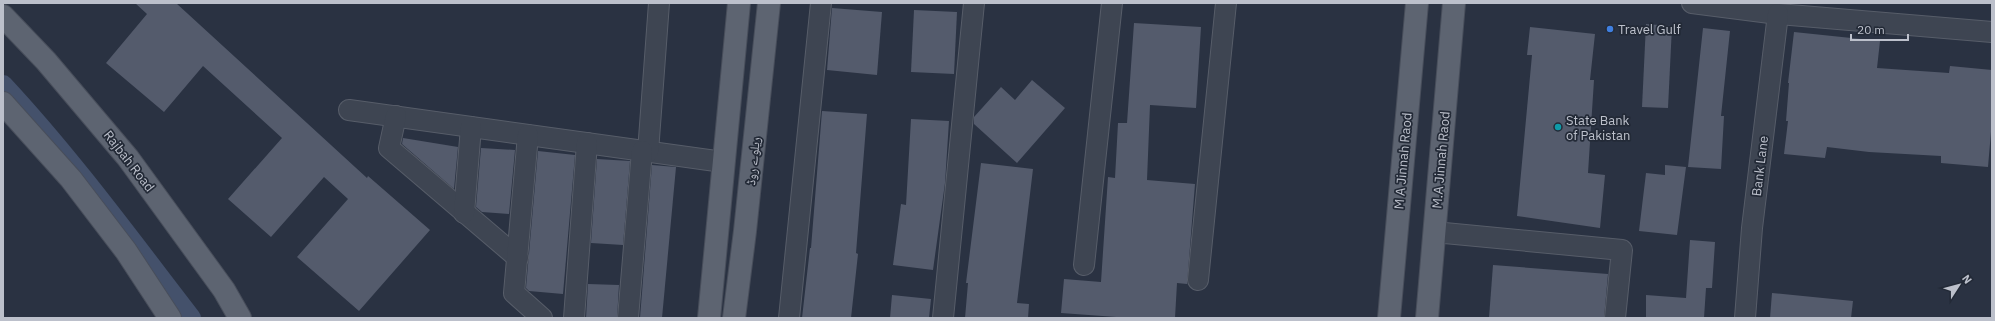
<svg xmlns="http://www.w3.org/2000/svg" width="1995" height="321" viewBox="0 0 1995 321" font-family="'IBM Plex Sans','Noto Naskh Arabic',sans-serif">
	<rect width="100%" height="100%" fill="#2a3242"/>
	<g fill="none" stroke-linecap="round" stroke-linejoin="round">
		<path stroke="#44516b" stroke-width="20" d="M3 85C71 158 130 239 191 318"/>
	</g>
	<g fill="#545b6c">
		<path d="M135 3H176L367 178 368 176 430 230 359 311 297 257 348 199 324 177 271 237 228 199 282 138 203 66 164 112 106 63 147 14Z"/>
		<path d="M832 8 882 12 877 75 827 70Z"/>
		<path d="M914 10 957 12 954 74 911 72Z"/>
		<path d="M1134 23 1201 27 1196 108 1150 105 1147 180 1195 184 1187 284 1177 283 1175 318H1130L1061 313 1064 279 1101 282 1108 177 1115 178 1118 123H1127Z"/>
		<path d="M1646 24 1672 26 1668 108 1642 107Z"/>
		<path d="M1530 27 1595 34 1590 80H1594L1588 173 1605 175 1600 228 1517 216 1532 55H1527Z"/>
		<path d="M1703 28 1730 31 1721 116H1724L1721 169 1688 167Z"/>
		<path d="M1794 32 1880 41 1877 68 1949 73 1950 66 1992 70V120L1988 167 1941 163V156L1869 152 1827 147 1825 158 1784 154 1788 121H1786L1789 83H1788Z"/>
		<path d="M1032 80 1065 108 1017 163 974 124V117L1001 87 1015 100Z"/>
		<path d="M822 111 867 114 856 253 858 254 851 318H802L810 248H811Z"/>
		<path d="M911 119 949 121 945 183 933 270 893 265 901 204 906 205Z"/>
		<path d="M403 138 458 147 454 189 402 144Z"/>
		<path d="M481 148 515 150 509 214 482 212 476 207Z"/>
		<path d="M538 151 575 155 563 294 529 291 526 288Z"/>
		<path d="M597 159 630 161 623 245 591 243Z"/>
		<path d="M981 163 1033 169 1017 303 1029 304 1028 318H965L968 283H966Z"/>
		<path d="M652 165 676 167 662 318H640Z"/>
		<path d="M1665 165 1686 167 1677 235 1639 231 1646 173 1665 175Z"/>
		<path d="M1690 240 1715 242 1712 288H1706L1704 318H1646V295L1686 298Z"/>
		<path d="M1493 265 1608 274 1604 318H1489Z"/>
		<path d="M588 284 619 285 617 318H586Z"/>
		<path d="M1772 293 1853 301 1851 318H1770Z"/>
		<path d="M892 295 931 299 929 318H890Z"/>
	</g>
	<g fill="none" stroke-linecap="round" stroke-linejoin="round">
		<defs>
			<g id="minor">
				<path d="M1692 3 1778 14 1992 32"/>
				<path d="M349 110 723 162"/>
				<path d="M396 116 389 148 518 258"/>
				<path d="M528 135 514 293 542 318"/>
				<path d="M648 152 659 3"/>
				<path d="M464 213 471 127"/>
				<path d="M1434 232 1622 250 1615 318"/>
				<path d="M1084 265 1112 3"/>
				<path d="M1198 280 1226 3"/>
				<path d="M574 318 587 143"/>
				<path d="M628 318 642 151"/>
				<path d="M789 318 821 3"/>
				<path d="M943 318 974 3"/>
				<path d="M1745 318 1752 228 1778 14"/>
			</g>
			<g id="major">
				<path d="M3 16 46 61 128 158 224 290 240 318"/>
				<path d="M3 103 71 179 126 251 170 318"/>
				<path d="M709 318 739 3"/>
				<path d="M734 318 745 231 769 3"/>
				<path d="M1389 318 1417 3"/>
				<path d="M1427 318 1454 3"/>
			</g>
		</defs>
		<use href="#minor" stroke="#575d69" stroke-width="22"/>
		<use href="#major" stroke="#484e5b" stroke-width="24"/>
		<use href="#minor" stroke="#3e4552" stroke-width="20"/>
		<use href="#major" stroke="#5d6471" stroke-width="22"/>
	</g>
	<circle fill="#3f7fe0" stroke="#232a37" stroke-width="1.5" cx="1610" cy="29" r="4"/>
	<circle fill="#0f9aa8" stroke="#232a37" stroke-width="1.5" cx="1558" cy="127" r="4"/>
	<g text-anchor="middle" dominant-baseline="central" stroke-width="3.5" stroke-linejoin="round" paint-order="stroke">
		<g font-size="13" fill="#bcc0cb" stroke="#232a37" text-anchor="start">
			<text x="1618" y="29">Travel Gulf</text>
			<text x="1566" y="120">State Bank<tspan x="1566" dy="15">of Pakistan</tspan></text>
		</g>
		<g font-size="13" fill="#bcc0cb" stroke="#232a37">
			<text transform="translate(1441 160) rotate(-85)">M.A Jinnah Raod</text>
			<text transform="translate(129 161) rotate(52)">Rajbah Road</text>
			<text transform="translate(753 161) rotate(-84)">ریلوے روڈ</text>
			<text transform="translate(1403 161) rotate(-85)">M A Jinnah Raod</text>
			<text transform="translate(1760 166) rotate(-83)">Bank Lane</text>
		</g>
	</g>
	<rect width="1995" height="321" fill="none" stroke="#bcc0cb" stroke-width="8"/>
	<g transform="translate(1959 285) rotate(54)" stroke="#232a37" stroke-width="3" paint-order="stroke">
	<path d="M0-3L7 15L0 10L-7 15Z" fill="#bcc0cb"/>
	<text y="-6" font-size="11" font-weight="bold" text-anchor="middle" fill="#bcc0cb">N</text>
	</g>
	<path d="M1851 34v6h57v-6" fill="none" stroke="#bcc0cb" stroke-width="2"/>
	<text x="1857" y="34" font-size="12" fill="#bcc0cb" stroke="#232a37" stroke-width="3" paint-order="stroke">20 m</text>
</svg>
